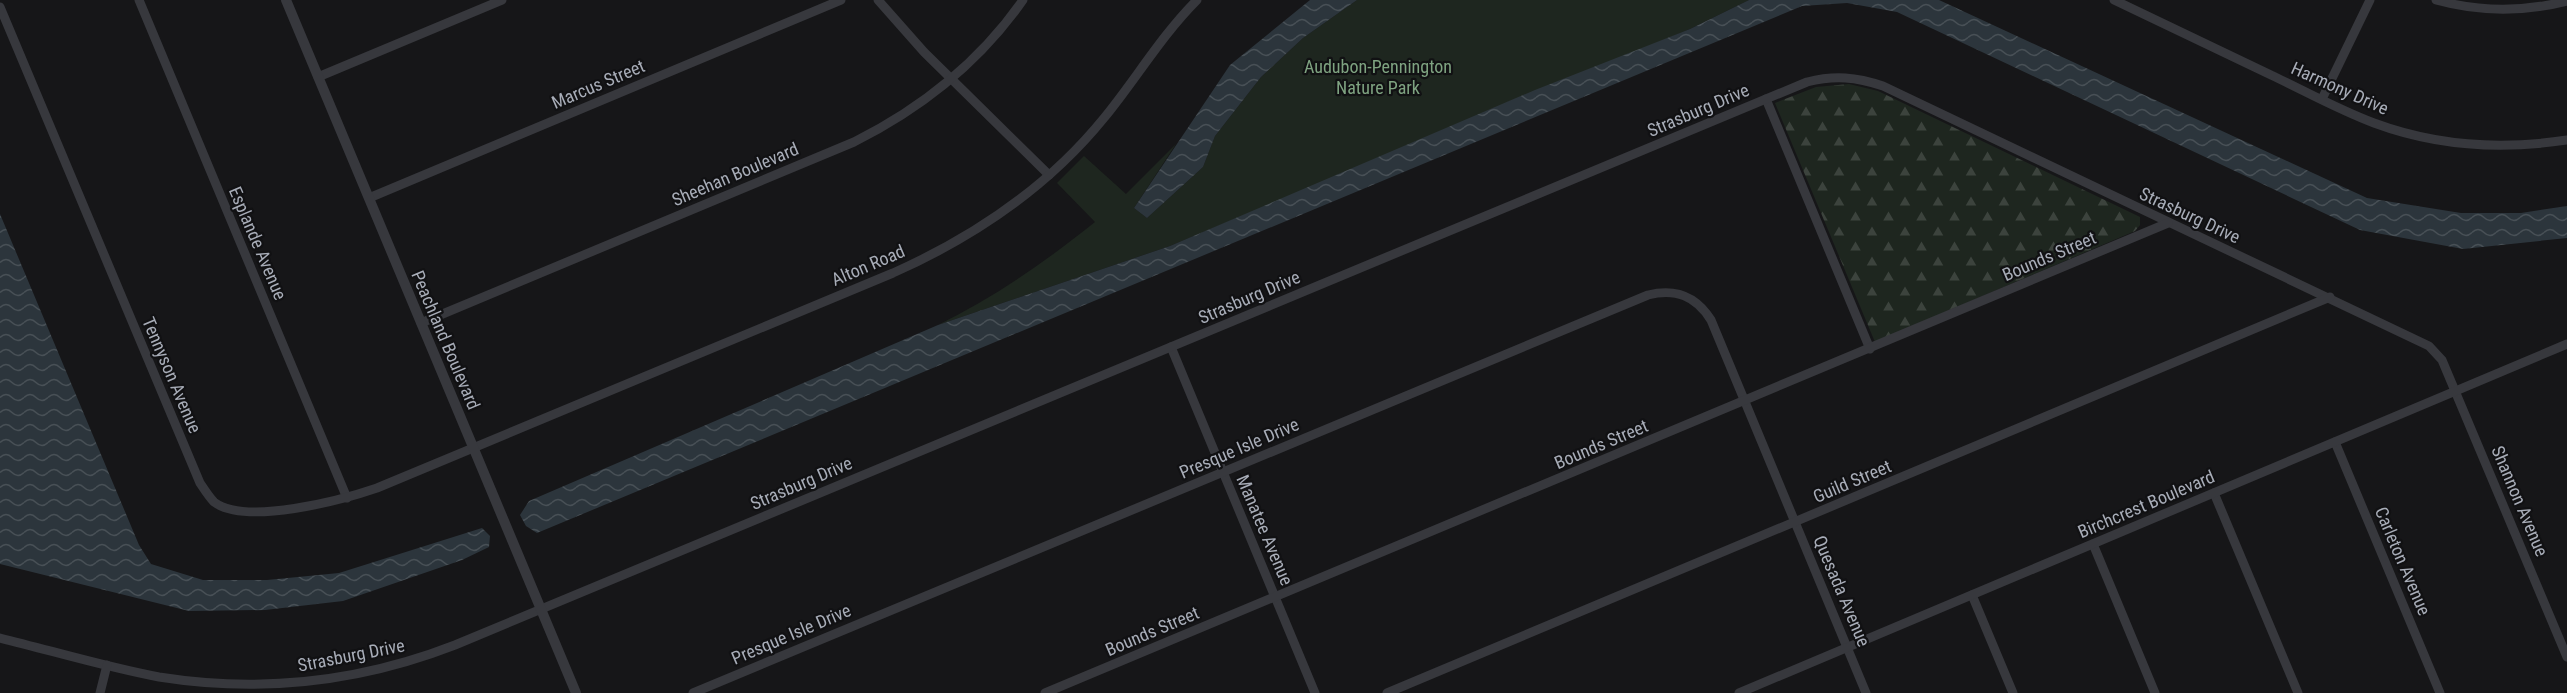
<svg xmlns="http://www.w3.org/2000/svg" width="2567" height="693" viewBox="0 0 2567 693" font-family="'Roboto Condensed',sans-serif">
	<defs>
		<pattern id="forest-firs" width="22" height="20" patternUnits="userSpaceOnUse" patternTransform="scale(1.5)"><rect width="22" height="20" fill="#1e261f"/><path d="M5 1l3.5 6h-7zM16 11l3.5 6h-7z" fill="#3c433d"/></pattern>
		<pattern id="water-waves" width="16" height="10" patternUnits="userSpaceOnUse" patternTransform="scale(1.5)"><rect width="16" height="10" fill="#2c353c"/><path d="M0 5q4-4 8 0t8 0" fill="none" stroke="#485056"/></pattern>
	</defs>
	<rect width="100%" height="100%" fill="#161618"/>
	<path fill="url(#forest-firs)" d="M1849 84 1878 91 2140 217V225L2135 231 1875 342 1775 103 1816 87Z"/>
	<path fill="#1e261f" d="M1357 0H1749L1690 29 1170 246 938 325C995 297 1045 262 1095 222L1057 183 1084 156 1126 194 1176 144 1134 208 1147 218 1203 167 1215 136 1261 77 1303 38Z"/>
	<g fill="url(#water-waves)">
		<path d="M1310 0H1357L1303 38 1261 77 1215 136 1203 167 1147 218 1134 208 1230 65Z"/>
		<path d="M1749 0H1939L2367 198 2461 213H2521L2567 206V238L2463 249 2360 230 1897 12 1847 3 1802 6 537 533 526 526 520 515 529 501 938 325 1170 246 1535 90 1690 29Z"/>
		<path d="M0 214 139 545 151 564 203 580H267L339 573 482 528 490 536 489 547 462 560 343 601 265 610 189 611 0 564Z"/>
	</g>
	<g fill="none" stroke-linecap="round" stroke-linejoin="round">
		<g stroke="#37383d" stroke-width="9">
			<path d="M139 0 347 498"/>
			<path d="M878 0 924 52 1049 175"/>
			<path d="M2114 0C2167 25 2219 50 2271 75 2305 91 2339 110 2374 123 2436 146 2502 150 2567 140"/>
			<path d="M2436 0C2479 12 2524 12 2567 1"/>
			<path d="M0 7 200 483C204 489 209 497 214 502 246 526 342 500 377 488L893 273C974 237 1048 187 1104 118 1136 79 1161 36 1197 0"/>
			<path d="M318 77 502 0"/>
			<path d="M1766 99 1870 349"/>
			<path d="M2322 99 2370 0"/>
			<path d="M369 198 841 0"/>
			<path d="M421 323 854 142C922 108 979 63 1023 0"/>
			<path d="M1171 347 1315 693"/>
			<path d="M2335 442 2440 693"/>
			<path d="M2214 493 2298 693"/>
			<path d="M2093 544 2155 693"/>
			<path d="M1972 595 2013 693"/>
			<path d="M0 638C53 651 106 667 159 677 260 693 360 682 455 645L1807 82C1835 75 1856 77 1883 86L2429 346 2442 360 2567 657"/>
			<path d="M100 693 107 665"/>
			<path d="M693 693 1648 295C1676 288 1696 296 1711 320L1866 693"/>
			<path d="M1045 693 2168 223"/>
			<path d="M1387 693 2330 297"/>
			<path d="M1739 693 2567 344"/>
		</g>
		<path stroke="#37383d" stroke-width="10" d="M286 0 576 693"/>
	</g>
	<g text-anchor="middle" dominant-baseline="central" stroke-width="4.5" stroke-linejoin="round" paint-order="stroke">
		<g font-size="18" fill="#7fa381" stroke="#111113">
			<text x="1378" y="66">Audubon-Pennington<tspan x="1378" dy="21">Nature Park</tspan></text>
		</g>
		<g font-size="18" fill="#a8adb8" stroke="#111113">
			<text transform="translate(598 84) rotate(-23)">Marcus Street</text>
			<text transform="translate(2340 88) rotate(24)">Harmony Drive</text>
			<text transform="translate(1698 110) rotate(-23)">Strasburg Drive</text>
			<text transform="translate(735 174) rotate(-23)">Sheehan Boulevard</text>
			<text transform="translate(2190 215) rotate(25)">Strasburg Drive</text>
			<text transform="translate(258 243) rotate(67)">Esplande Avenue</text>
			<text transform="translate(2049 256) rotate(-23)">Bounds Street</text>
			<text transform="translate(868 265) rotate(-23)">Alton Road</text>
			<text transform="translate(1249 297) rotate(-23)">Strasburg Drive</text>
			<text transform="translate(446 340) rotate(67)">Peachland Boulevard</text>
			<text transform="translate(172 375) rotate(67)">Tennyson Avenue</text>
			<text transform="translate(1601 444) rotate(-23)">Bounds Street</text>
			<text transform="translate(1239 448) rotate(-23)">Presque Isle Drive</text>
			<text transform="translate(1852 481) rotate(-23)">Guild Street</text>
			<text transform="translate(801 483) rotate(-23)">Strasburg Drive</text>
			<text transform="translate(2520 501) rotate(67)">Shannon Avenue</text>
			<text transform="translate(2146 504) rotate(-23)">Birchcrest Boulevard</text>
			<text transform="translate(1265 530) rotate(67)">Manatee Avenue</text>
			<text transform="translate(2403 561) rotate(67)">Carleton Avenue</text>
			<text transform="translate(1842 591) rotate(67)">Quesada Avenue</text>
			<text transform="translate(1152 631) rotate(-23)">Bounds Street</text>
			<text transform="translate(791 634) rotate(-23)">Presque Isle Drive</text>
			<text transform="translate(351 655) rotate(-11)">Strasburg Drive</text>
		</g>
	</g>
</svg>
